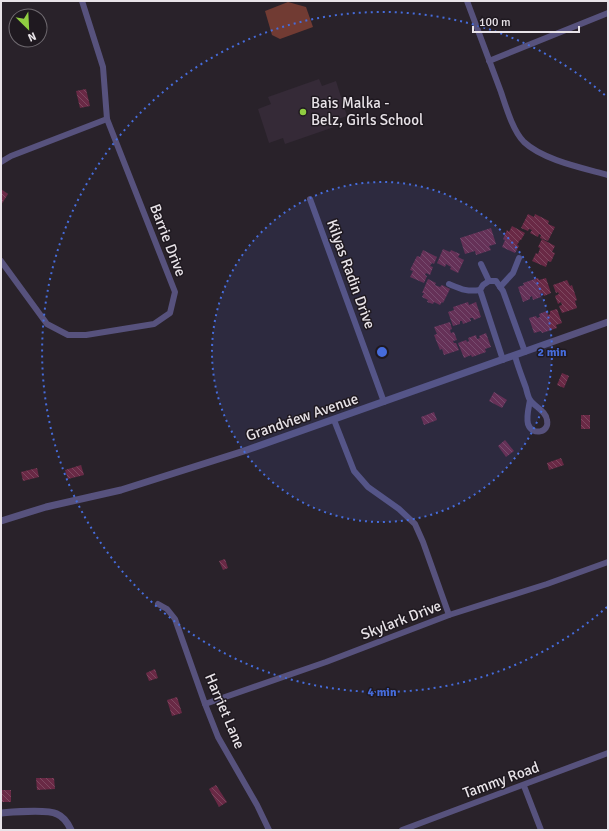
<svg xmlns="http://www.w3.org/2000/svg" width="609" height="831" viewBox="0 0 609 831" font-family="Signika,sans-serif">
	<defs>
		<pattern id="building-back-hatch" width="6" height="6" patternUnits="userSpaceOnUse"><rect width="6" height="6" fill="#692945"/><path d="M-1 5l2 2M0 0l6 6M5-1l2 2" fill="none" stroke="#7e4860"/></pattern>
	</defs>
	<rect width="100%" height="100%" fill="#29222a"/>
	<path fill="#352a37" d="M319 79 322 86 336 81 347 116 335 120 337 126 285 144 283 138 269 143 258 109 271 104 268 97Z"/>
	<path fill="#713b33" d="M288 2 306 7 313 27 280 39 272 35 265 11Z"/>
	<g fill="url(#building-back-hatch)">
		<path d="M86 89 90 106 80 108 76 91Z"/>
		<path d="M1 189 8 194 1 205Z"/>
		<path d="M528 214 534 217 535 214 549 221 548 224 555 227 548 241 540 238 541 235 539 234 538 237 530 233 532 230 529 229 528 231 521 228Z"/>
		<path d="M512 226 525 233 521 240H520L517 245 519 246 515 253 502 247 505 240 503 239 507 230 509 232Z"/>
		<path d="M491 228 496 244 489 246 491 250 476 255 475 251 465 254 460 238Z"/>
		<path d="M542 239 555 246 552 252 555 253 551 262 548 261 546 267 532 261 536 253 538 254 540 248 538 247Z"/>
		<path d="M443 249 450 252 451 250 460 254 458 257 464 260 458 273 450 269 451 267 446 264 445 267 437 263Z"/>
		<path d="M423 250 437 257 434 264 432 263 430 266 433 267 430 275 426 273 425 275 427 276 424 283 410 277 413 271 410 270 417 256 420 257Z"/>
		<path d="M538 278 539 280 546 278 551 293 544 296 543 293 540 294 541 297 533 300 532 296 530 297V299L523 302 518 287 524 285 523 283Z"/>
		<path d="M428 279 436 283 435 285 440 287 442 285 450 289 443 303 442 302 440 305 434 302 433 304 427 302 428 300 422 297 424 293H422Z"/>
		<path d="M567 280 570 286 572 285 577 300 575 301 577 308 562 313 559 306 562 305 561 302 558 304 555 296 559 294 558 292 556 293 553 285Z"/>
		<path d="M468 302 469 305 476 302 481 317 474 320 473 318H470L471 321 463 324 462 321H460V324L453 326 448 312 454 310 453 307Z"/>
		<path d="M557 309 562 323 556 325 557 328 542 333 541 331 534 333 529 318 536 316 537 318 540 317 539 314 547 311 548 315 550 314V311Z"/>
		<path d="M450 322 452 329 450 330 451 333 454 332 457 340 453 341 454 343H456L459 350 444 355 442 349 440 350 434 335 437 334 434 327Z"/>
		<path d="M486 333 491 347 485 349 486 352 472 357 471 355 464 358 458 343 466 340 467 342 469 341 468 338 476 335 477 339 480 338 479 336Z"/>
		<path d="M562 373 569 376 564 388 557 385Z"/>
		<path d="M494 392 507 400 502 408 489 401Z"/>
		<path d="M434 412 437 420 424 425 421 417Z"/>
		<rect x="581" y="415" width="9" height="14"/>
		<path d="M505 440 514 451 506 457 498 446Z"/>
		<path d="M561 458 564 465 549 470 547 463Z"/>
		<path d="M81 465 84 475 68 479 65 470Z"/>
		<path d="M37 468 39 477 23 481 21 472Z"/>
		<path d="M225 559 228 568 223 570 219 561Z"/>
		<path d="M155 669 158 678 149 681 146 673Z"/>
		<path d="M177 697 182 713 172 716 167 700Z"/>
		<path d="M36 778H54L55 789 37 790Z"/>
		<path d="M216 785 227 802 219 807 209 789Z"/>
		<rect x="1" y="790" width="10" height="12"/>
	</g>
	<g fill="none" stroke-linecap="round" stroke-linejoin="round">
		<g stroke="#57527d" stroke-width="6">
			<path d="M467 1C478 31 490 62 501 92 506 107 513 131 524 142 543 160 583 168 608 175"/>
			<path d="M489 61 608 13"/>
			<path d="M1 162 11 156 107 119"/>
			<path d="M310 199 384 402"/>
			<path d="M1 261 47 324 68 335H86L154 324 170 313 175 292 107 119 103 67 82 1"/>
			<path d="M481 264 489 281"/>
			<path d="M449 284C461 289 467 292 480 290"/>
			<path d="M500 287 513 273 519 258"/>
			<path d="M515 356C518 367 522 377 526 388 527 392 528 397 530 400 535 407 546 411 547 420 550 433 532 436 528 424 526 416 529 407 530 400"/>
			<path d="M503 360 480 290 483 285 489 281H496L503 291 525 352"/>
			<path d="M334 420 354 471 368 487 399 509 415 524 423 542 449 615"/>
			<path d="M158 604 167 609 175 619 205 704 218 737 257 805 269 830"/>
			<path d="M205 704 326 662 449 615 547 584 608 562"/>
			<path d="M524 786 541 830"/>
			<path d="M402 830 608 753"/>
		</g>
		<g stroke="#57527d" stroke-width="7">
			<path d="M1 521 46 507 121 490 244 451 608 322"/>
			<path d="M1 813C14 812 47 809 57 814 64 817 68 823 71 830"/>
		</g>
	</g>
	<circle cx="382" cy="352" r="170" fill="#466cdb" fill-opacity=".12"/>
	<g fill="none" stroke="#466cdb" stroke-width="2" stroke-dasharray="2 4">
		<circle cx="382" cy="352" r="170"/>
		<path d="M607 607A340 340 0 1 1 607 97"/>
	</g>
	<circle fill="#90cd41" stroke="#1f1920" stroke-width="1.5" cx="303" cy="112" r="4"/>
	<g text-anchor="middle" dominant-baseline="central" stroke-width="3" stroke-linejoin="round" paint-order="stroke">
		<g font-size="15" fill="#e8e3e8" stroke="#1f1920" text-anchor="start">
			<text x="311" y="103">Bais Malka -<tspan x="311" dy="17">Belz, Girls School</tspan></text>
		</g>
		<g font-size="15" fill="#e8e3e8" stroke="#1f1920">
			<text transform="translate(168 240) rotate(69)">Barrie Drive</text>
			<text transform="translate(351 274) rotate(70)">Kilyas Radin Drive</text>
			<text transform="translate(302 417) rotate(-19)">Grandview Avenue</text>
			<text transform="translate(401 620) rotate(-21)">Skylark Drive</text>
			<text transform="translate(225 711) rotate(67)">Harriet Lane</text>
			<text transform="translate(501 780) rotate(-20)">Tammy Road</text>
		</g>
	</g>
	<circle cx="382" cy="352" r="6" fill="#466cdb" stroke="#1f1920" stroke-width="2"/>
	<g font-size="12" text-anchor="middle" font-weight="bold" fill="#466cdb" stroke="#1f1920" stroke-width="3" stroke-linejoin="round" paint-order="stroke">
		<text x="552" y="356">2 min</text>
		<text x="382" y="696">4 min</text>
	</g>
	<rect width="609" height="831" fill="none" stroke="#e8e3e8" stroke-width="4"/>
	<g transform="translate(28 28) rotate(156)"><circle r="19" fill="#1f1920" stroke="#6f6a70"/>
	<path d="M0-3L7 15L0 10L-7 15Z" fill="#90cd41"/>
	<text y="-6" font-size="11" font-weight="bold" text-anchor="middle" fill="#e8e3e8">N</text>
	</g>
	<path d="M473 26v6h106v-6" fill="none" stroke="#e8e3e8" stroke-width="2"/>
	<text x="479" y="26" font-size="12" fill="#e8e3e8" stroke="#1f1920" stroke-width="3" paint-order="stroke">100 m</text>
</svg>
